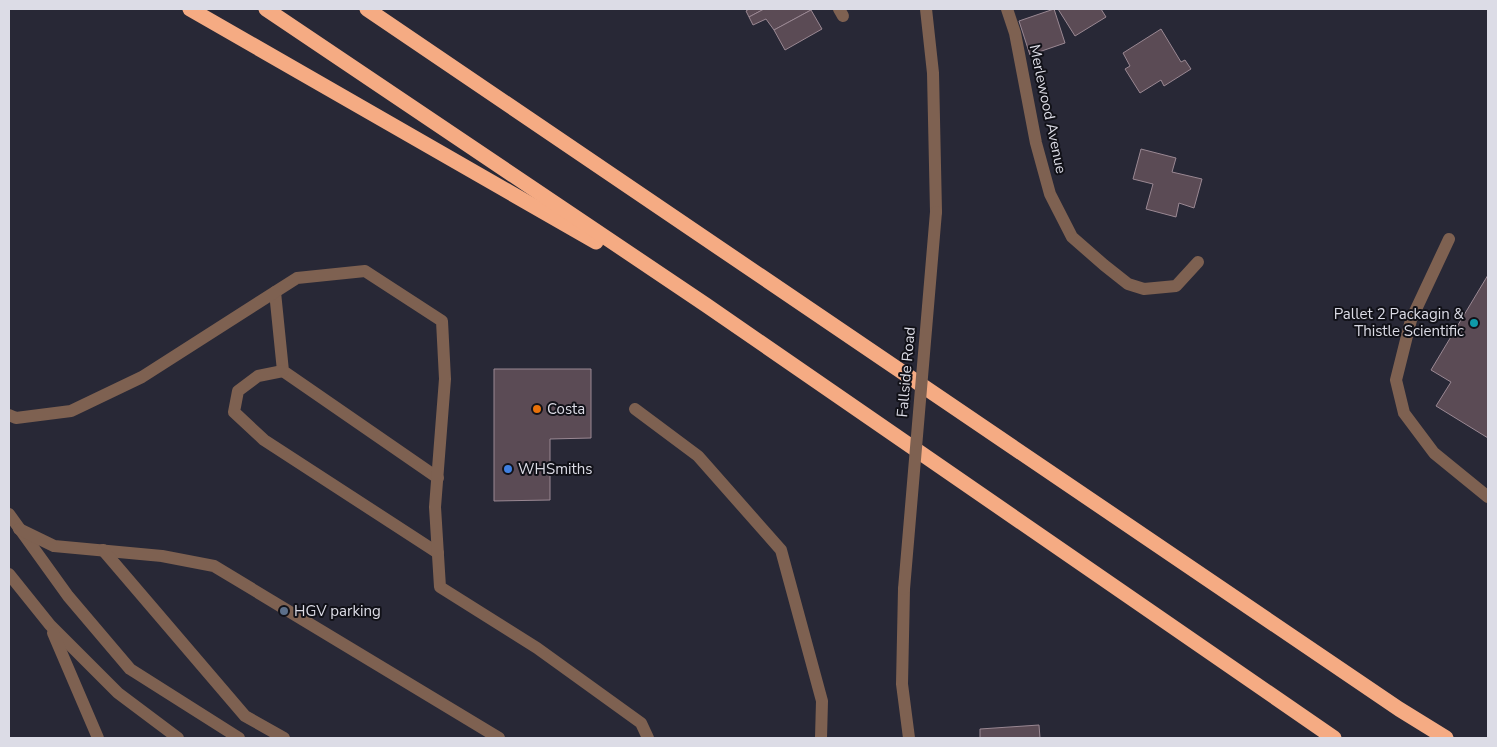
<svg xmlns="http://www.w3.org/2000/svg" width="1497" height="747" viewBox="0 0 1497 747" font-family="'Nunito Sans',sans-serif">
	<rect width="100%" height="100%" fill="#282836"/>
	<g fill="#5b4b55" stroke="#9a8893">
		<path d="M749 9H764L749 17 746 11Z"/>
		<path d="M764 9H810L811 10 774 30 766 19 753 25 749 17Z"/>
		<path d="M1054 9 1065 43 1030 55 1019 21Z"/>
		<path d="M1058 9H1101L1106 17 1075 36Z"/>
		<path d="M811 10 822 29 785 50 774 30Z"/>
		<path d="M1161 29 1181 62 1185 60 1191 69 1164 86 1161 80 1140 93 1125 69 1130 66 1123 53Z"/>
		<path d="M1141 149 1176 158 1172 172 1202 179 1194 208 1179 203 1176 217 1146 209 1153 184 1133 179Z"/>
		<path d="M1488 275V438L1436 406 1451 382 1431 370Z"/>
		<path d="M494 369H591V438L550 439V500L494 501Z"/>
		<path d="M1039 725 1040 738H980V729Z"/>
	</g>
	<g fill="none" stroke-linecap="round" stroke-linejoin="round">
		<g stroke="#7e6151" stroke-width="12">
			<path d="M1449 239 1411 320 1396 380 1404 413 1434 453 1488 497"/>
			<path d="M275 292 283 371 438 478"/>
			<path d="M283 371 258 376 238 391 234 412 264 440 438 553"/>
			<path d="M635 409 698 456 781 550 822 701 821 738"/>
			<path d="M9 415 16 418 71 411 142 377 297 278 365 271 442 321 445 379 435 507 440 587 537 648 641 723 648 738"/>
			<path d="M9 514 68 596 130 669 239 738"/>
			<path d="M19 529 54 546 162 556 214 566 499 738"/>
			<path d="M103 550 245 716 284 738"/>
			<path d="M9 574 50 625 118 693 178 738"/>
			<path d="M53 633 98 738"/>
		</g>
		<g stroke="#7e6151" stroke-width="12">
			<path d="M839 9 843 16"/>
			<path d="M1007 9 1015 33 1036 143 1050 194 1072 237 1104 265 1128 284 1144 289 1176 286 1198 262"/>
		</g>
		<g stroke="#7e6151" stroke-width="12">
			<path d="M926 9 933 73 936 212"/>
			<path d="M904 589 902 684 909 738"/>
		</g>
		<g stroke="#f5ab83" stroke-width="15">
			<path d="M190 9 596 242"/>
			<path d="M266 9 706 305 1334 738"/>
			<path d="M367 9 1399 709 1446 738"/>
		</g>
		<path stroke="#7e6151" stroke-width="12" d="M904 589 936 212"/>
	</g>
	<circle fill="#0f9aa8" stroke="#111118" stroke-width="2" cx="1474" cy="323" r="5"/>
	<circle fill="#e8710a" stroke="#111118" stroke-width="2" cx="537" cy="409" r="5"/>
	<circle fill="#3f7fe0" stroke="#111118" stroke-width="2" cx="508" cy="469" r="5"/>
	<circle fill="#5c6f8a" stroke="#111118" stroke-width="2" cx="284" cy="611" r="5"/>
	<g text-anchor="middle" dominant-baseline="central" stroke-width="4" stroke-linejoin="round" paint-order="stroke">
		<g font-size="15" fill="#dcdce6" stroke="#111118">
			<text transform="translate(1048 109) rotate(78)">Merlewood Avenue</text>
			<text transform="translate(906 372) rotate(-85)">Fallside Road</text>
		</g>
		<g font-size="15" fill="#dcdce6" stroke="#111118" text-anchor="start">
			<text x="1464" y="314" text-anchor="end">Pallet 2 Packagin &amp;<tspan x="1464" dy="17">Thistle Scientific</tspan></text>
			<text x="547" y="409">Costa</text>
			<text x="518" y="469">WHSmiths</text>
			<text x="294" y="611">HGV parking</text>
		</g>
	</g>
	<rect width="1497" height="747" fill="none" stroke="#dcdce6" stroke-width="20"/>
</svg>
